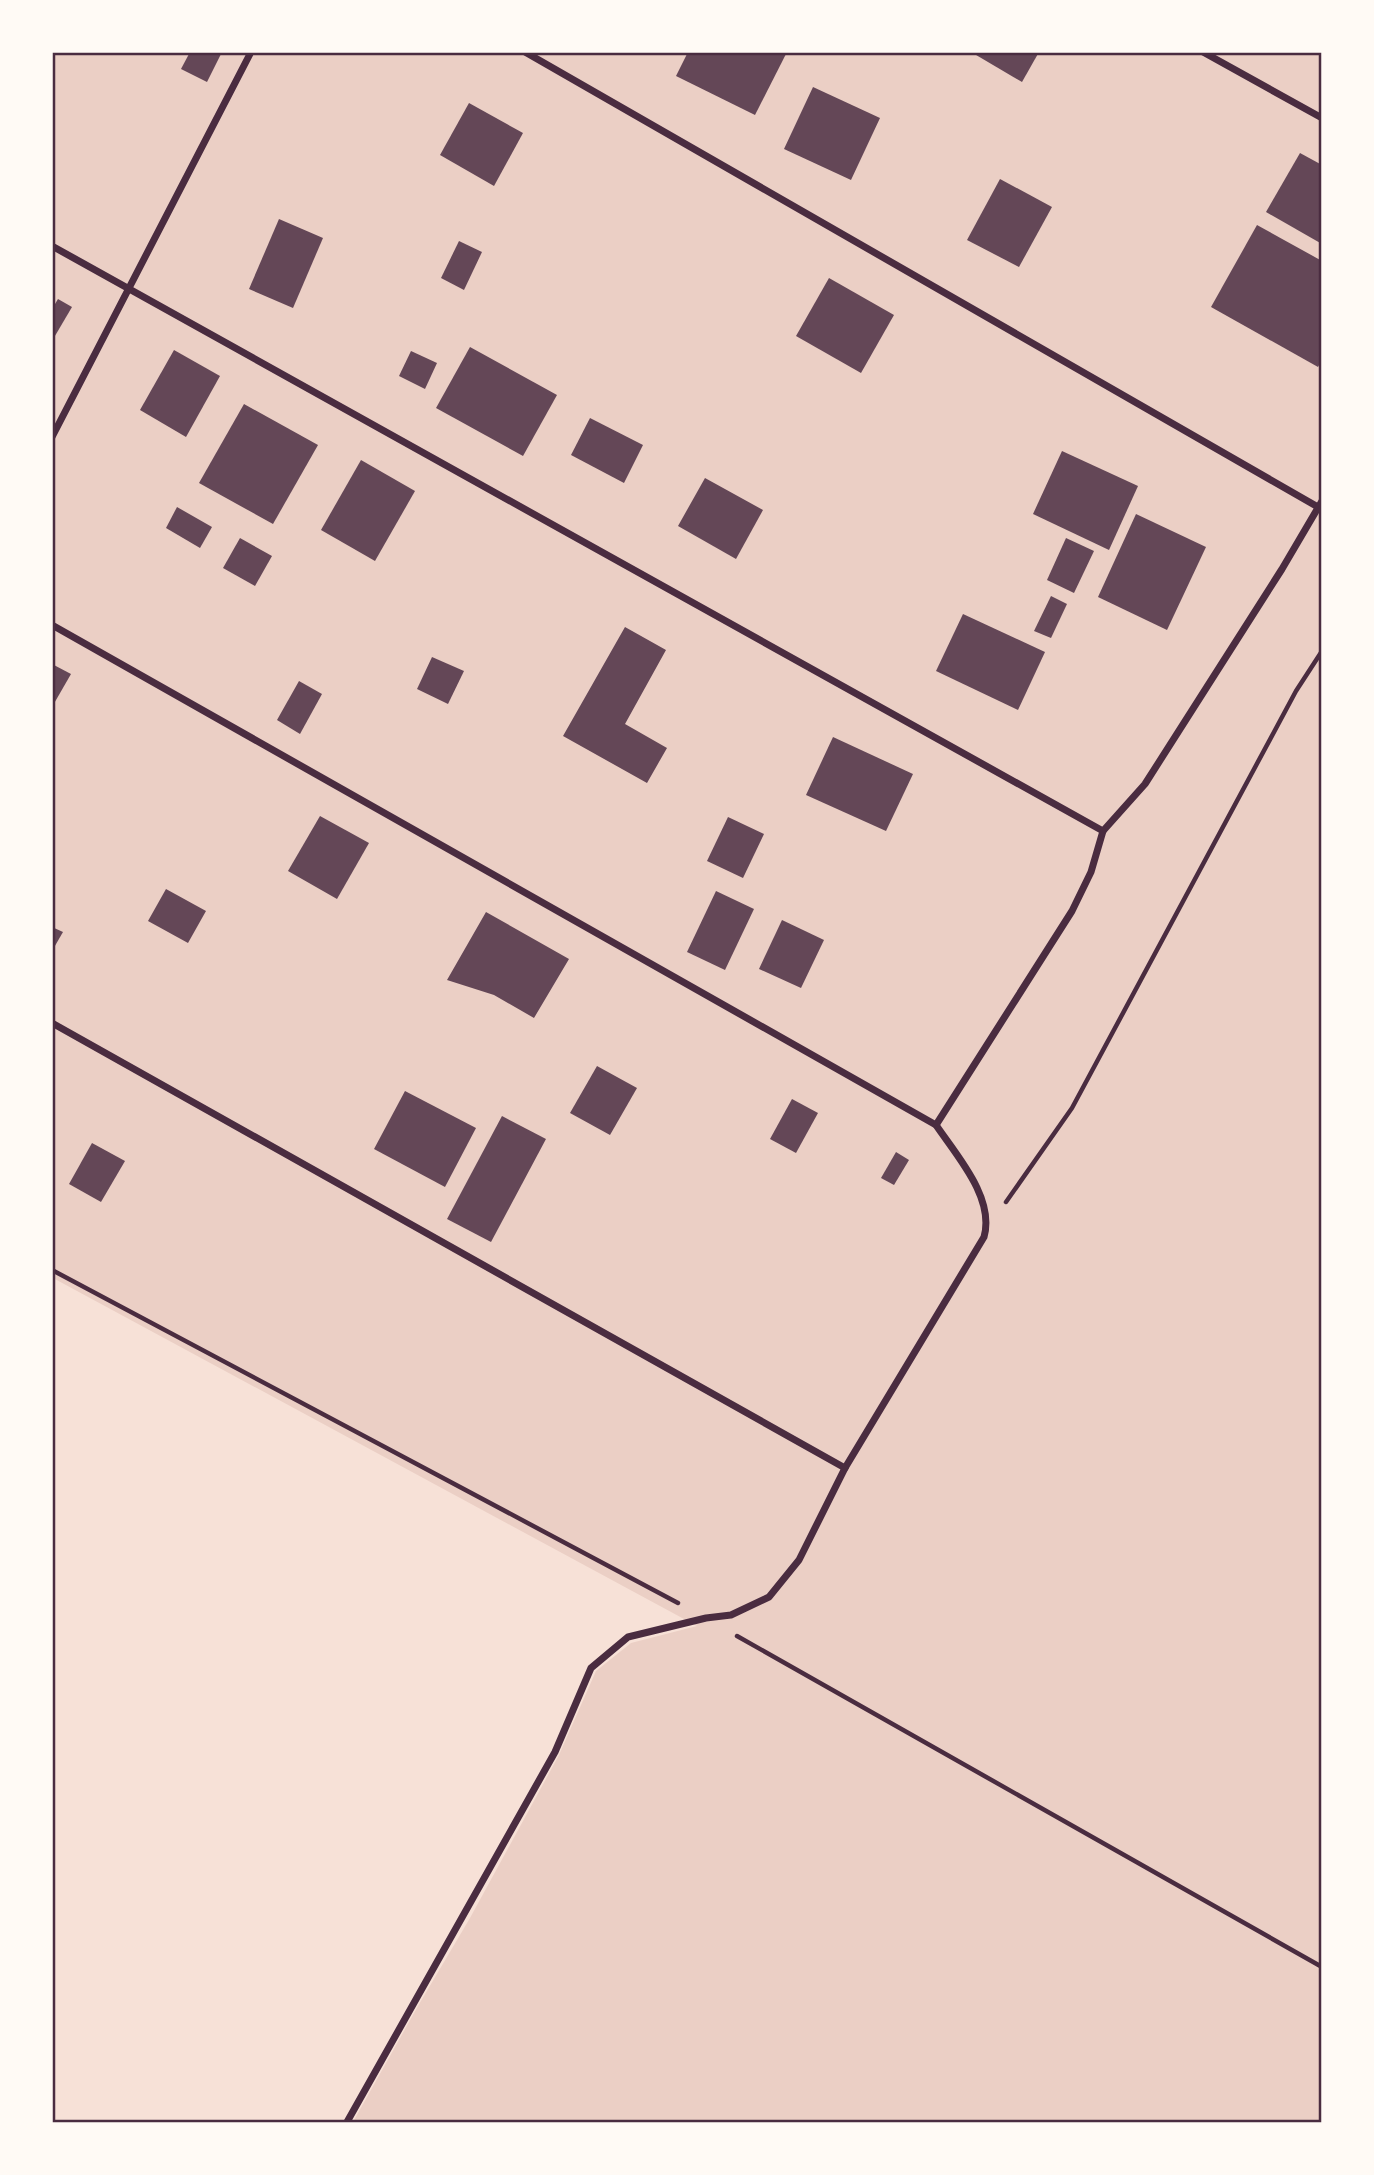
<svg xmlns="http://www.w3.org/2000/svg" width="1374" height="2175" viewBox="0 0 1374 2175" font-family="'PT Sans',sans-serif">
	<rect width="100%" height="100%" fill="#f7e1d7"/>
	<path fill="#ebcfc5" d="M52 53H1321V2122H353L418 2006 470 1918 559 1755 596 1671 631 1643 697 1626 53 1278Z"/>
	<g fill="#644757">
		<path d="M190 52H222L207 82 181 69Z"/>
		<path d="M688 52H787L755 115 676 76Z"/>
		<path d="M971 52H1039L1022 82Z"/>
		<path d="M813 87 880 118 851 180 784 149Z"/>
		<path d="M469 103 523 133 494 186 440 155Z"/>
		<path d="M1300 153 1322 165V244L1266 212Z"/>
		<path d="M1000 179 1052 207 1019 267 967 240Z"/>
		<path d="M279 219 323 238 293 308 249 289Z"/>
		<path d="M1257 225 1322 261V360L1318 367 1211 307Z"/>
		<path d="M459 241 482 252 464 290 441 278Z"/>
		<path d="M829 278 894 315 861 373 796 336Z"/>
		<path d="M58 299 72 307 52 341V309Z"/>
		<path d="M470 347 557 395 523 456 436 408Z"/>
		<path d="M174 350 220 376 186 437 140 410Z"/>
		<path d="M411 351 437 363 425 389 399 376Z"/>
		<path d="M244 404 318 445 273 524 199 483Z"/>
		<path d="M590 418 643 445 624 483 571 455Z"/>
		<path d="M1062 451 1138 486 1109 550 1033 514Z"/>
		<path d="M361 460 415 491 375 561 321 530Z"/>
		<path d="M705 478 763 510 736 559 678 526Z"/>
		<path d="M177 507 212 527 200 548 166 528Z"/>
		<path d="M1136 514 1206 547 1167 630 1098 597Z"/>
		<path d="M240 538 272 556 255 586 223 568Z"/>
		<path d="M1066 538 1094 551 1074 593 1047 580Z"/>
		<path d="M1051 596 1067 604 1051 638 1034 631Z"/>
		<path d="M963 614 1045 652 1018 710 936 671Z"/>
		<path d="M625 627 666 650 625 724 667 748 647 783 563 736Z"/>
		<path d="M432 657 464 671 448 704 417 689Z"/>
		<path d="M52 664 71 674 52 707Z"/>
		<path d="M299 681 322 694 300 734 277 720Z"/>
		<path d="M833 737 913 774 886 831 806 795Z"/>
		<path d="M320 816 369 843 337 899 288 871Z"/>
		<path d="M728 817 764 834 743 878 707 861Z"/>
		<path d="M166 889 206 911 188 943 148 921Z"/>
		<path d="M716 891 754 909 725 970 687 952Z"/>
		<path d="M486 912 569 959 534 1018 494 995 447 980Z"/>
		<path d="M782 920 824 940 801 988 759 969Z"/>
		<path d="M52 927 63 932 52 951Z"/>
		<path d="M597 1066 637 1088 610 1135 570 1113Z"/>
		<path d="M405 1091 476 1128 445 1187 374 1149Z"/>
		<path d="M792 1099 818 1113 796 1153 770 1139Z"/>
		<path d="M502 1116 546 1139 491 1242 447 1219Z"/>
		<path d="M92 1143 125 1161 101 1202 69 1184Z"/>
		<path d="M896 1152 909 1160 894 1185 881 1178Z"/>
	</g>
	<g fill="none" stroke-linecap="round" stroke-linejoin="round">
		<g stroke="#4a2c40" stroke-width="4.5">
			<path d="M1006 1202 1072 1108 1296 691 1322 651"/>
			<path d="M52 1270 678 1603"/>
			<path d="M737 1636 1322 1967"/>
		</g>
		<g stroke="#4a2c40" stroke-width="7">
			<path d="M525 52 1318 507"/>
			<path d="M1203 52 1322 118"/>
			<path d="M52 246 1103 831"/>
			<path d="M52 437 251 52"/>
			<path d="M52 625 936 1125C957 1156 995 1198 984 1237L845 1468 799 1560 769 1597 731 1615 706 1618 628 1637 591 1668 555 1752 347 2122"/>
			<path d="M52 1023 845 1468"/>
			<path d="M936 1125 1072 911 1091 872 1103 831 1145 784 1282 569 1322 501"/>
		</g>
	</g>
	<rect width="1374" height="2175" fill="none" stroke="#fffaf5" stroke-width="108"/>
	<rect x="54" y="54" width="1266" height="2067" fill="none" stroke="#4a2c40" stroke-width="2.5"/>
</svg>
